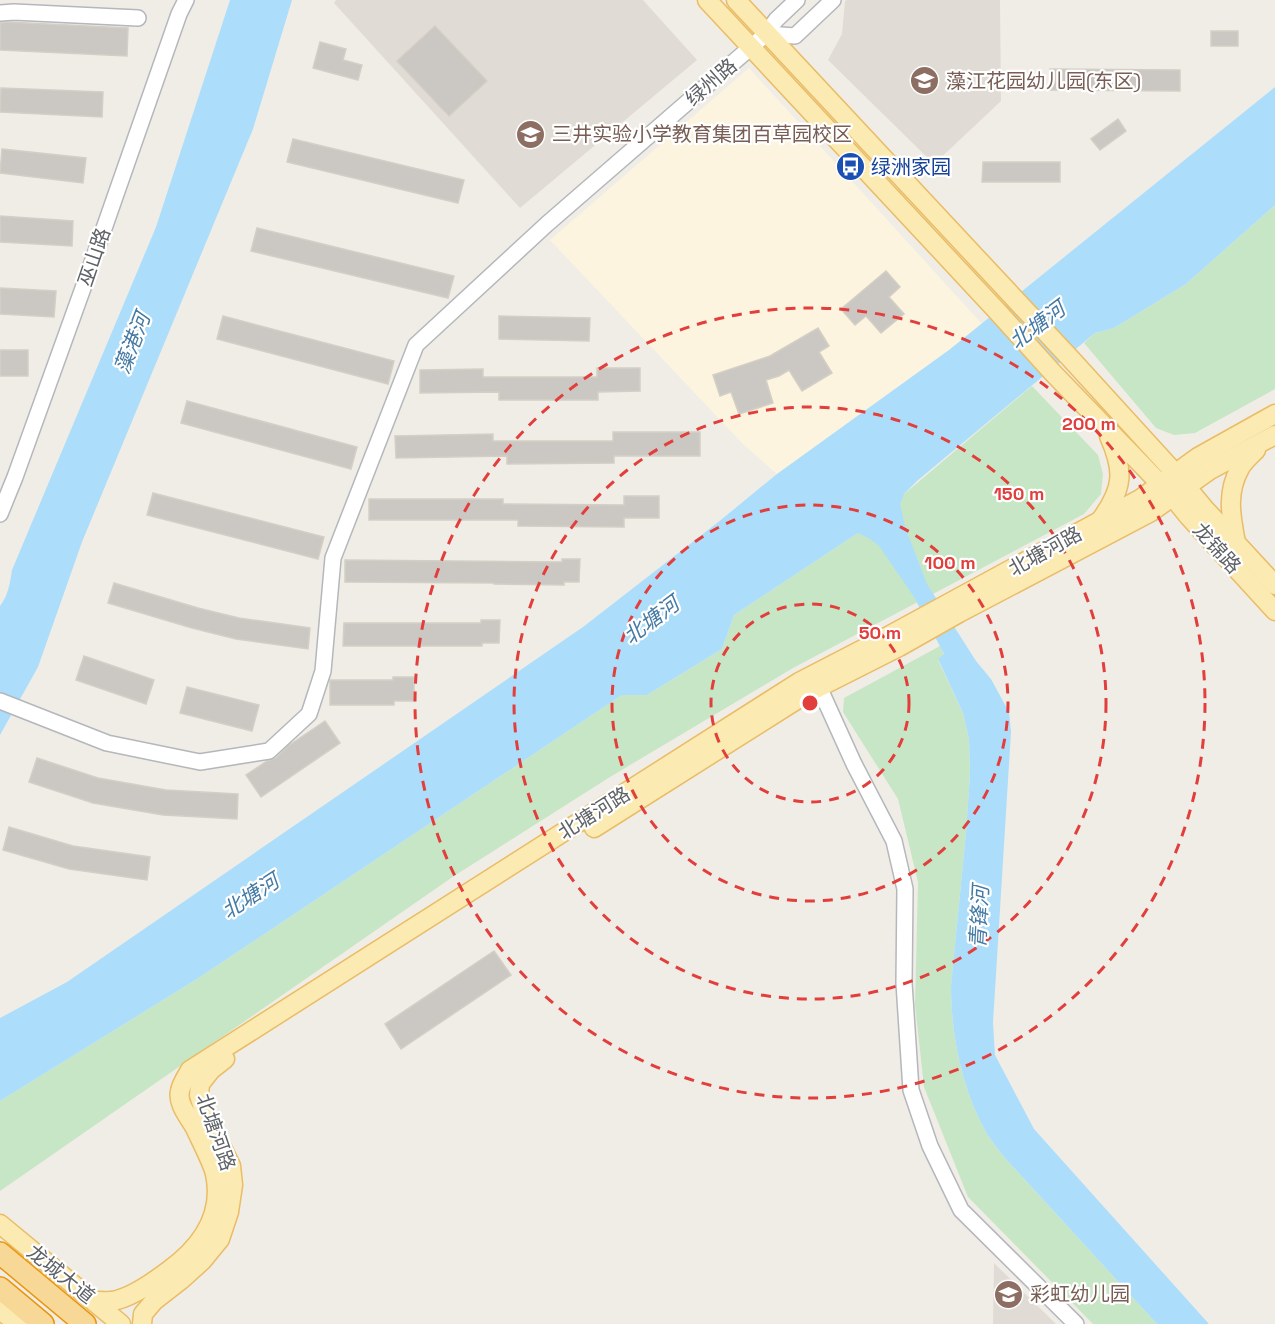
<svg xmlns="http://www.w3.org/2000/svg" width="1275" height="1324" viewBox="0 0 1275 1324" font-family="'Space Grotesk','Noto Sans SC',sans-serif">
	<rect width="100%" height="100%" fill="#f0ede7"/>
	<path fill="#fcf4df" d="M749 68 982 324 949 350 777 474 743 444 550 240Z"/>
	<g fill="#e0dcd5">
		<path d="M336 0H643L697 60 520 208 334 3Z"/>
		<path d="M847 0H1000L1001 101 934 164 828 60 842 34 845 1Z"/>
		<path d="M994 1263 1056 1324H993Z"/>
	</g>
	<g fill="#c7e6c5">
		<path d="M1275 205V389L1195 433 1174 435 1156 428 1084 343 1095 333 1114 328 1186 284Z"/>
		<path d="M1032 386 1098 455 1103 474 1101 494 1084 514 793 668 610 777 454 876 0 1191V1101L197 979 622 695H647L722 649 734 615 858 533Z"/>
		<path d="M940 646 944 655 938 660 963 713 969 739 970 774 966 832 951 986C951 1036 962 1090 987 1134 992 1142 998 1149 1004 1157L1157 1324H1093L968 1197 924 1087 915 1005 918 882 898 799 843 712 844 698Z"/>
	</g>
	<g fill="#acdefb">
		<path d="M230 0H292L253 129 82 542 38 667 0 735V606C8 596 10 583 12 570L156 227Z"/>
		<path d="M1275 87V205L1186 284 1114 328 1095 333 917 481 904 494 900 504 905 527 927 584 976 661 991 679 1009 712 1011 732 993 1023 995 1055 1034 1129 1209 1324H1157L1004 1157C998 1149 992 1142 987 1134 962 1090 951 1036 951 986L966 832 970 774 969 739 963 713 938 659 944 654 914 597 879 546 870 539 858 533 734 615 722 649 647 695H622L197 979 0 1101V1018L67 982 583 627 717 523 777 474 949 350Z"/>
	</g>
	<g fill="#cbc8c4" stroke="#d4cfc5" stroke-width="1.5">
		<path d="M7 22 128 28 127 56 0 50V23Z"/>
		<path d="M435 26 487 81 449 116 397 61Z"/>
		<rect x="1211" y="31" width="27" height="15"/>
		<path d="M320 42 346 49 343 60 362 65 358 80 313 68Z"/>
		<path d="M1050 69 1180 70V91L1050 90Z"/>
		<path d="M1 88 103 92 102 117 0 112Z"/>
		<path d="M1118 119 1126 131 1100 150 1091 139Z"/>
		<path d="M293 139 464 180 458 203 287 162Z"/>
		<path d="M2 149 86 158 83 183 0 173Z"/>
		<path d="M983 162H1060V182H982Z"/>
		<path d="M0 216 73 221 72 246 0 242Z"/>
		<path d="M257 228 454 276 448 298 251 251Z"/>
		<path d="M886 271 900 287 889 297 904 314 881 333 866 316 855 325 841 309Z"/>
		<path d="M0 288 56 291 54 317 0 314Z"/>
		<path d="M223 316 394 361 388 384 217 339Z"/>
		<path d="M499 316 590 318 589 341 499 339Z"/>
		<path d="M818 328 829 346 819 352 832 373 802 391 789 370 779 376 766 380 773 403 739 414 731 392 720 396 713 375 770 356Z"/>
		<rect x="0" y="350" width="28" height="26"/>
		<path d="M597 368H640V391L598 392V400H499V392L420 393V370L483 369V377H597Z"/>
		<path d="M187 401 357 447 351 469 181 423Z"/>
		<path d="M613 432H700V456H614V463L507 464V456L396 458 395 436 493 434V441H613Z"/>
		<path d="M153 493 324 537 318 559 147 515Z"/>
		<path d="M624 496H659V518H624V527L518 526V520H369V499H503V504L624 505Z"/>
		<path d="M562 559H580L579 582H564V585L494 584V583L345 582V560L562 562Z"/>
		<path d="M114 583 198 608 239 618 310 628 308 649 236 639 192 628 108 603Z"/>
		<path d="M481 620H500L499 643H482V646H343L344 623H481Z"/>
		<path d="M84 656 154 680 146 704 76 680Z"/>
		<path d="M393 677H414V701H394V705H330V680H393Z"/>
		<path d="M187 687 259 705 252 731 180 713Z"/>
		<path d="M325 721 340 743 261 797 246 775 267 761 276 758 288 746Z"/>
		<path d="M37 758 98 778 166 790 238 794 237 819 163 815 93 803 29 782Z"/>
		<path d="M9 827 73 846 150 857 147 880 69 869 3 850Z"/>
		<path d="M494 951 511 975 401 1049 385 1024Z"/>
	</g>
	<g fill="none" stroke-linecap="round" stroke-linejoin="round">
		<defs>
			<g id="minor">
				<path d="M0 13 14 12 138 18"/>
				<path d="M766 34 795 36 833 0"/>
				<path d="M0 514 15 477 87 277 179 14 186 0"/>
				<path d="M815 678 854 764 894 841 905 889 904 983 911 1090 930 1146 961 1210 1076 1324"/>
				<path d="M0 701 107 743 200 762 269 751 309 714 323 671 333 558 416 345 547 224 766 34 776 20 797 0"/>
			</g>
			<g id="major">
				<path d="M707 0 997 311 1053 373 1172 496 1189 517 1275 611"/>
				<path d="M736 0 1070 358 1175 473 1204 508 1275 585"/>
				<path d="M1102 518C1124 487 1124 470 1109 436"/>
				<path d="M1236 543C1231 516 1226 493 1240 468 1244 461 1251 455 1256 450"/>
				<path d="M594 828 806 694 899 647 959 613 1151 512 1210 470 1275 435"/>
				<path d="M0 1224 121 1324"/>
				<path d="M94 1301C101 1301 110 1302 117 1300 135 1295 153 1282 168 1271 200 1248 224 1216 215 1174 213 1164 200 1139 195 1128 189 1117 177 1104 180 1091 181 1084 187 1076 190 1070L799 682 890 635 1140 499 1198 457 1275 414"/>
				<path d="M0 1310 18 1324"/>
				<path d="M142 1324 143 1314 154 1301 181 1280 202 1261 220 1239 229 1212 233 1185 231 1166 204 1111 199 1095 200 1084 211 1070 225 1059"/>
			</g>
			<g id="highway">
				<path d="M0 1253 85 1324"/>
				<path d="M0 1288 43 1324"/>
			</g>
		</defs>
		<use href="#minor" stroke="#b4b7bb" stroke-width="18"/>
		<use href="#major" stroke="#eabc65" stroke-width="21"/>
		<use href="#highway" stroke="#ea960c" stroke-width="24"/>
		<use href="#minor" stroke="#fff" stroke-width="15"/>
		<use href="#major" stroke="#fbeab1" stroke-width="18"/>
		<use href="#highway" stroke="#f8d896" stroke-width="21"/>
	</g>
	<g fill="none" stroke="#e13e3c" stroke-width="3" stroke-dasharray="10 8">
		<circle cx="810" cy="703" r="99"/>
		<circle cx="810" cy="703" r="198"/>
		<circle cx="810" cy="703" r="296"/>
		<circle cx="810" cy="703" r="395"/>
	</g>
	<defs>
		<symbol id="school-disc" viewBox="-11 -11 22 22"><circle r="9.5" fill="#8d6e63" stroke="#fff"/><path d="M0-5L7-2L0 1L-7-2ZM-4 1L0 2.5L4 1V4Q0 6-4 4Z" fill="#fff"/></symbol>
		<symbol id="bus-disc" viewBox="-11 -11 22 22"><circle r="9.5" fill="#1a4fb4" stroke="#fff"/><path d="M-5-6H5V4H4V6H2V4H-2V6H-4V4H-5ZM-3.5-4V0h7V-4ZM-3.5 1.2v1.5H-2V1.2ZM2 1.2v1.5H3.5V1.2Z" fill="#fff"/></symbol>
	</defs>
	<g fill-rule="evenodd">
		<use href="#school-disc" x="908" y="64" width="33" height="33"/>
		<use href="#school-disc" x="514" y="118" width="33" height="33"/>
		<use href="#bus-disc" x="834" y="150" width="33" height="33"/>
		<use href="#school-disc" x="992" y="1278" width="33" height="33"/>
	</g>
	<g text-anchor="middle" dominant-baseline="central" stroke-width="4.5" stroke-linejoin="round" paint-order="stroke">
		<g font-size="20" fill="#785e54" stroke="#fff" text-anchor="start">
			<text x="946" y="81">藻江花园幼儿园(东区)</text>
			<text x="552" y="134">三井实验小学教育集团百草园校区</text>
			<text x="1030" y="1294">彩虹幼儿园</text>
		</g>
		<g font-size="20" fill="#5e6266" stroke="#fff">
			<text transform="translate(711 82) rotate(-41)">绿州路</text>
			<text transform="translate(94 257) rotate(-71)">巫山路</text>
			<text transform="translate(1217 548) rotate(48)">龙锦路</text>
			<text transform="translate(1045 551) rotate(-29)">北塘河路</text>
			<text transform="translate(594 813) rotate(-32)">北塘河路</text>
			<text transform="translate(216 1132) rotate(71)">北塘河路</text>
			<text transform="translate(61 1274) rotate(39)">龙城大道</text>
		</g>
		<g font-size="20" fill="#164399" stroke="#fff" text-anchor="start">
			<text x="871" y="167">绿洲家园</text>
		</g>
		<g font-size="21" font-style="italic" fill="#457aa4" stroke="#fff">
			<text transform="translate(1037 325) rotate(-37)">北塘河</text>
			<text transform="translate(132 343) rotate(-69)">藻港河</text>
			<text transform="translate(651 620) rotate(-37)">北塘河</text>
			<text transform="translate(250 896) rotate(-33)">北塘河</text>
			<text transform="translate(979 917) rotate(-87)">青锋河</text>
		</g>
	</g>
	<circle cx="810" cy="703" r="9" fill="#e13e3c" stroke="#fff" stroke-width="3"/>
	<g font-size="18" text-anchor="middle" font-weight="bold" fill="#e13e3c" stroke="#fff" stroke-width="4.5" stroke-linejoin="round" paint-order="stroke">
		<text x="1089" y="430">200 m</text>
		<text x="1019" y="500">150 m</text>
		<text x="950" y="569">100 m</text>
		<text x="880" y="639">50 m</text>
	</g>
</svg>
